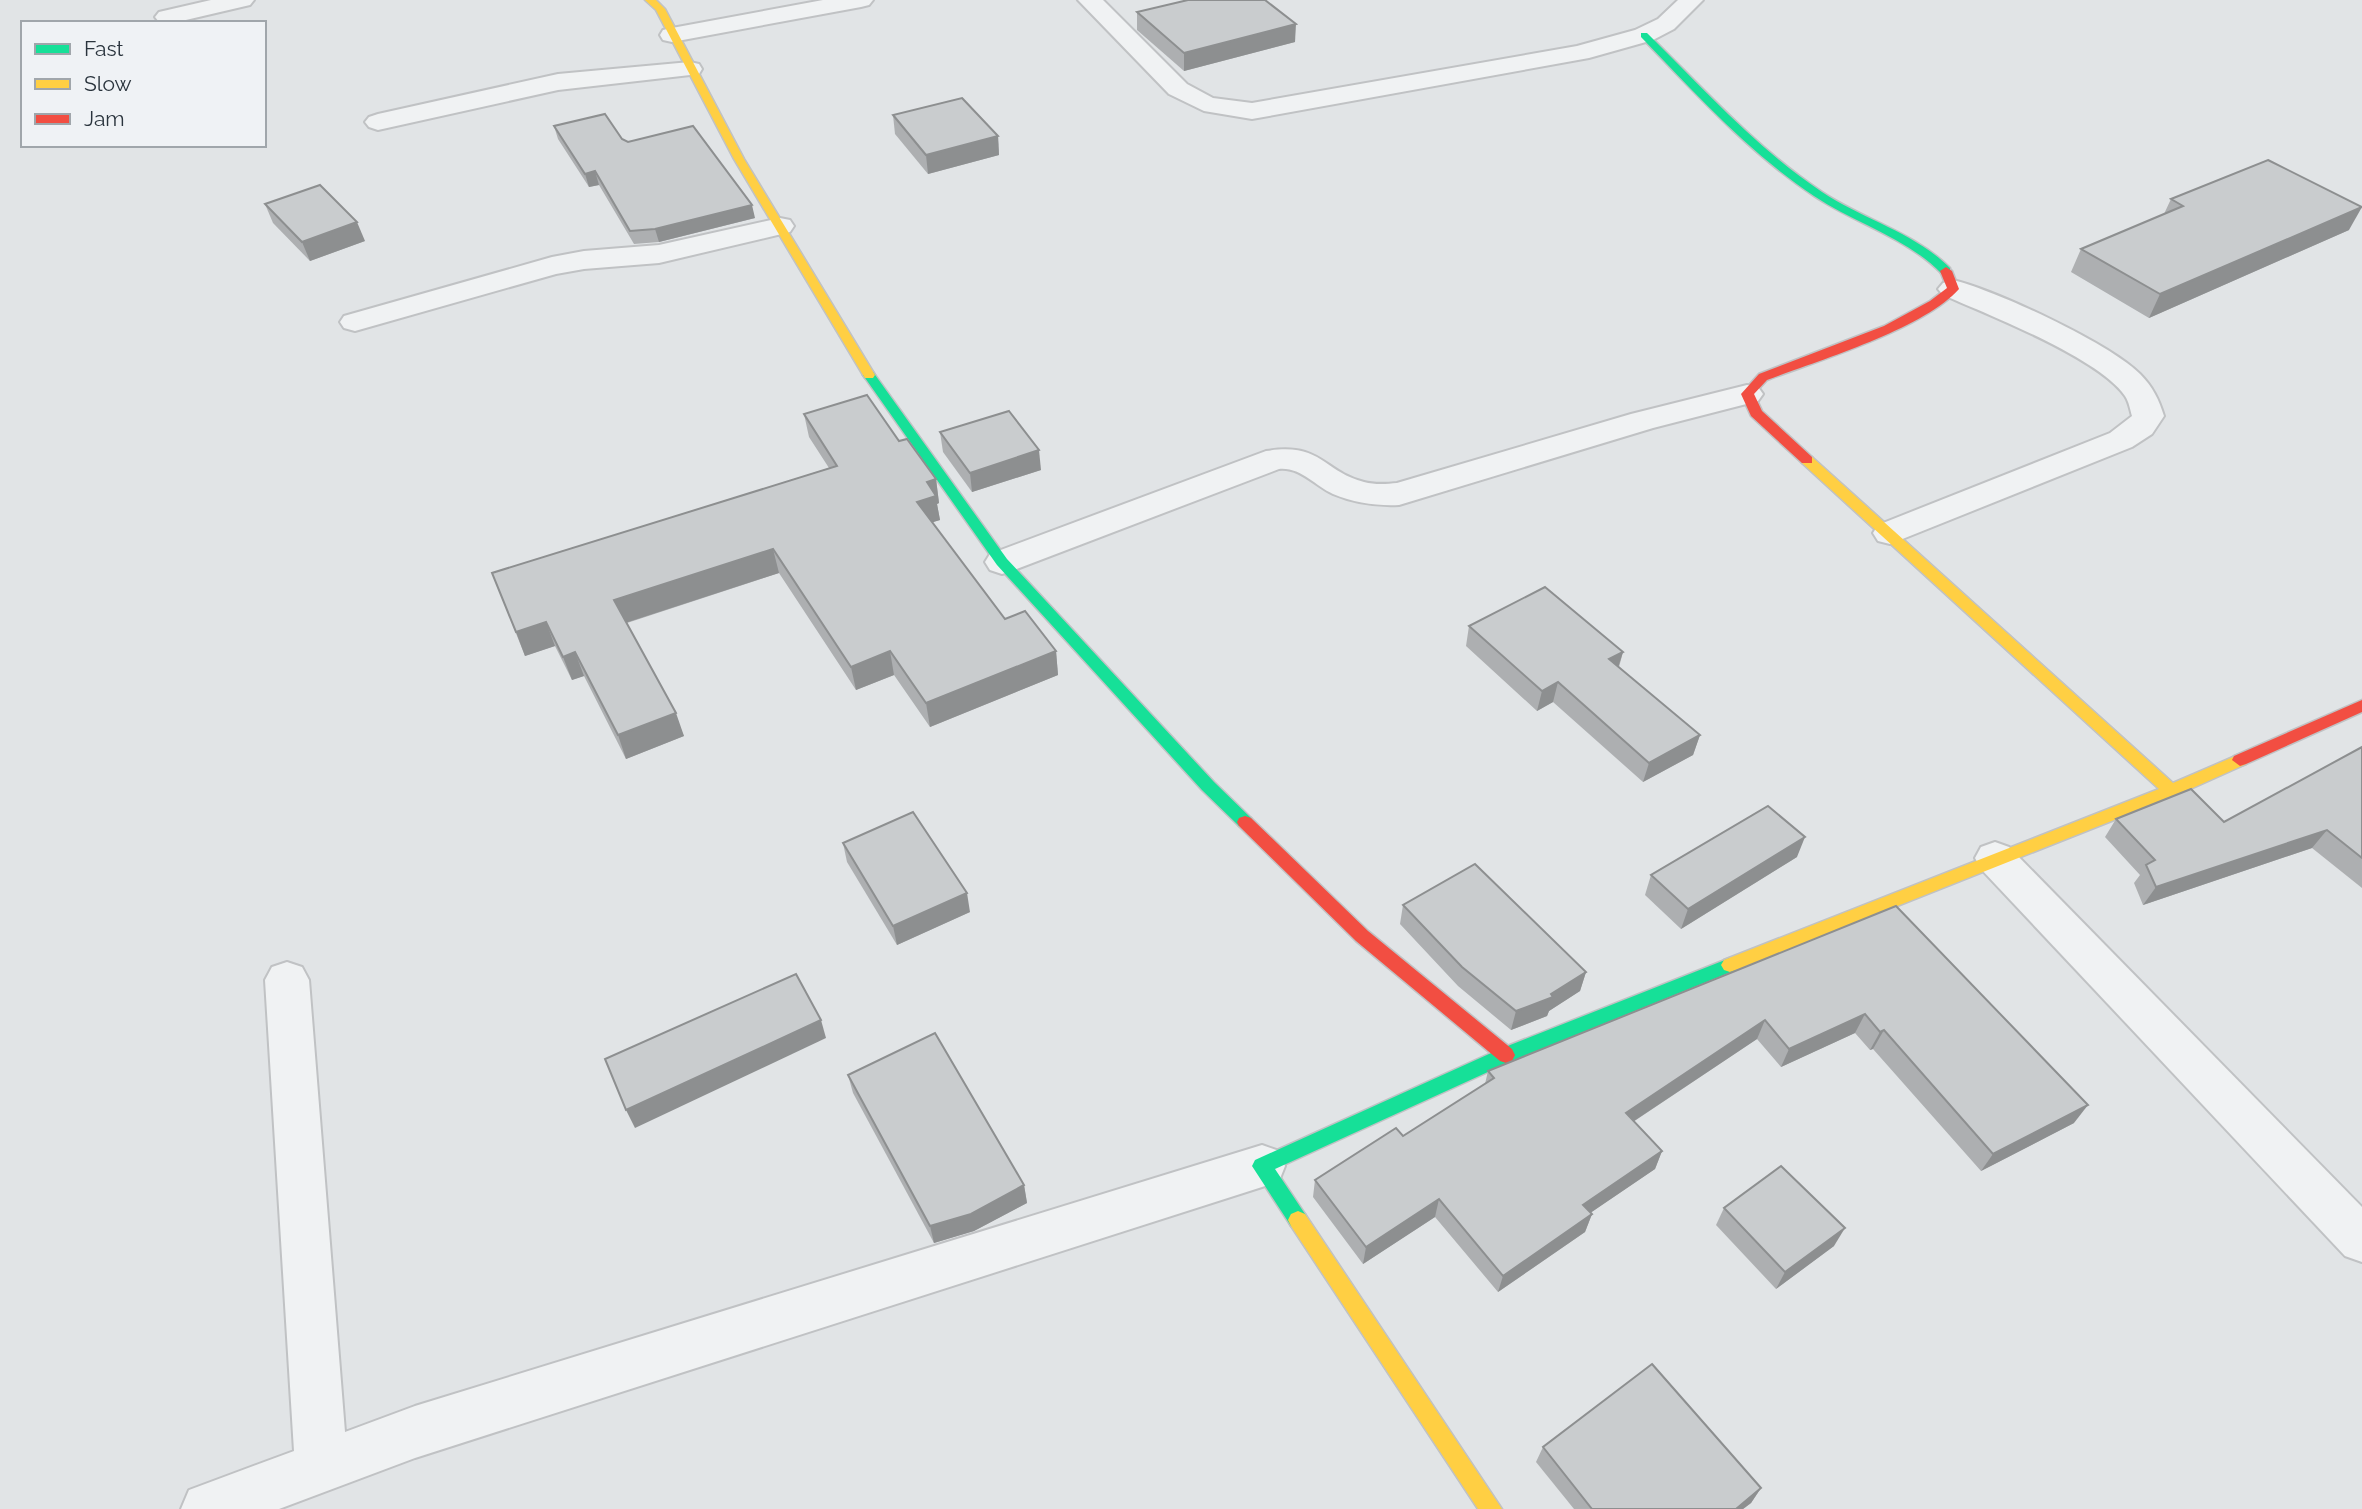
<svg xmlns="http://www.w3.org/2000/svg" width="2362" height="1509" viewBox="0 0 2362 1509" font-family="Raleway,sans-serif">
	<rect width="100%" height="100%" fill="#e1e4e6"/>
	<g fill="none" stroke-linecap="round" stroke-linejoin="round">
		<defs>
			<g id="street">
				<path d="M211 0H254L250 5 173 23 159 22 155 17 159 12Z"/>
				<path d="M823 0H873L869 5 861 7 672 42 663 40 660 35 663 30 672 28Z"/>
				<path d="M1078 0H1103L1187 84 1213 98 1252 103 1577 46 1635 30 1658 19 1678 0H1703L1674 29 1653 40 1589 58 1252 119 1204 111 1169 94Z"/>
				<path d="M690 62 699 64 702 69 699 74 558 90 378 130 369 127 365 122 369 117 378 114 558 74Z"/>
				<path d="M780 218 790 220 794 226 790 232 659 263 584 269 556 274 355 331 344 328 340 322 344 316 552 257 584 251 659 245Z"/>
				<path d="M1953 280C1997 291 2109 343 2140 374 2153 387 2159 400 2164 416L2152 434 2132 447 1890 544 1878 541 1873 533 1878 525 2110 433 2132 416C2130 409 2129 402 2125 396 2099 358 1987 314 1943 295L1938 289 1943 283Z"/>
				<path d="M1747 385 1758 387 1763 394 1758 401 1653 428 1399 505C1377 506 1354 503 1333 494 1315 486 1301 467 1279 469L1014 570 1002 574 990 570 985 562 990 554 1266 451C1322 442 1322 471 1364 482 1375 485 1387 484 1397 483L1631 414Z"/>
				<path d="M1995 842 2009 847 2362 1207V1262L2345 1256 1981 869 1975 858 1981 847Z"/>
				<path d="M287 962 302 967 309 980 345 1432 415 1406 1262 1145 1279 1151 1285 1166 1279 1181 1262 1187 415 1458 279 1509H181L189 1490 294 1451 265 980 272 967Z"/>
			</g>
			<g id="fast">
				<path d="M1641 33H1647C1703 88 1756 148 1822 192 1864 220 1914 232 1950 268V274H1942C1906 237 1856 224 1814 196 1749 153 1695 93 1641 37Z"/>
				<path d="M869 371 873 372 1007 559 1214 782 1251 818 1253 822 1251 826H1239L1202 790 997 565 863 375Z"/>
				<path d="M1730 958 1736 960 1739 965 1736 970 1512 1061 1275 1169 1305 1214 1308 1220 1305 1226 1298 1229 1291 1226 1252 1166 1255 1160 1500 1049Z"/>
			</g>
			<g id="slow">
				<path d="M645 0H656L665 9 744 159 875 375 873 378H865L863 375 734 159 656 10Z"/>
				<path d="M1807 456 1812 457 2173 783 2240 754 2248 760 2246 764 2177 795 1736 970 1730 972 1724 970 1721 965 1724 960 2159 789 1802 463 1800 460Z"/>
				<path d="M1298 1211 1305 1214 1502 1509H1478L1291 1226 1288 1220 1291 1214Z"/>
			</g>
			<g id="jam">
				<path d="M1946 267 1952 271 1959 289C1923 329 1820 360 1767 380L1754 394 1762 411 1812 457V463H1802L1751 416 1741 394 1759 374 1884 326 1930 301 1947 288 1940 271Z"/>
				<path d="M2362 700V712L2246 764 2240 766 2232 760 2234 756Z"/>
				<path d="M1245 816 1251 818 1368 931 1512 1049 1515 1055 1512 1061 1506 1063 1500 1061 1356 941 1239 826 1237 822 1239 818Z"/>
			</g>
		</defs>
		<use href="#street" stroke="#c0c2c4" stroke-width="4"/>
		<use href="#fast" stroke="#c0c2c4" stroke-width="3"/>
		<use href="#slow" stroke="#c0c2c4" stroke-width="3"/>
		<use href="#jam" stroke="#c0c2c4" stroke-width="3"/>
		<use href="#street" fill="#f0f2f3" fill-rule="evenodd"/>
		<use href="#fast" fill="#16e098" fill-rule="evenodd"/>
		<use href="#slow" fill="#ffcf43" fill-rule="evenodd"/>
		<use href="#jam" fill="#f24e42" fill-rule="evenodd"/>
	</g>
	<g fill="#adafb1">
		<path d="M1137 12 1295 42 1184 71 1137 30Z"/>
		<path d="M893 115 998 136 999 155 928 174 895 134Z"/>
		<path d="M554 126 622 139 755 218 659 242 634 244 599 185 589 187 558 139Z"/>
		<path d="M2171 199 2349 230 2149 318 2071 272 2081 249 2164 214Z"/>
		<path d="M265 204 365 241 310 261 273 223Z"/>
		<path d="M804 414 899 441 936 479 939 503 937 504 940 520 932 522 1005 619 1056 651 1058 675 930 727 894 675 856 690 779 573 627 623 684 736 626 759 584 676 572 680 555 646 525 656 492 573 829 468 809 437Z"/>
		<path d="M940 432 1041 470 972 492 943 452Z"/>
		<path d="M1469 626 1623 652 1619 667 1700 735 1693 755 1643 782 1553 702 1537 711 1466 646Z"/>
		<path d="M2362 747V888L2312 848 2143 905 2134 883 2140 875 2105 837 2116 819 2224 822Z"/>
		<path d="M843 843 970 912 897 945 847 862Z"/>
		<path d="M1797 857 1681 929 1645 895 1651 875Z"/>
		<path d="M1403 905 1586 972 1580 991 1549 1011 1547 1016 1511 1030 1458 986 1400 924Z"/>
		<path d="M1896 906 2074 1123 1981 1171 1873 1049 1870 1050 1855 1033 1781 1067 1757 1039 1633 1122 1662 1151 1655 1169 1590 1213 1592 1214 1585 1232 1498 1292 1435 1217 1363 1264 1313 1197 1315 1180 1403 1136 1485 1084 1488 1071Z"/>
		<path d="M848 1075 1024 1185 1027 1203 974 1231 934 1243 853 1093Z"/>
		<path d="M1724 1208 1834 1246 1776 1289 1716 1225Z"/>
		<path d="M1543 1447 1761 1488 1751 1503 1743 1509H1574L1536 1462Z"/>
	</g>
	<g fill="#8d8f90">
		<path d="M1296 24 1295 42 1184 71V53Z"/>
		<path d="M998 136 999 155 928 174 926 155Z"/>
		<path d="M595 171 599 185 589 187 585 174Z"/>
		<path d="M752 205 755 218 659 242 655 229Z"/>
		<path d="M2362 207 2349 230 2149 318 2160 294Z"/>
		<path d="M357 222 365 241 310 261 302 242Z"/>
		<path d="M1039 450 1041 470 972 492 970 473Z"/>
		<path d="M936 479 939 503 937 504 940 520 921 526 917 502 927 482Z"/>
		<path d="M773 549 779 573 622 624 614 600Z"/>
		<path d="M546 622 555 646 525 656 516 632Z"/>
		<path d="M890 651 894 675 856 690 851 667Z"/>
		<path d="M1056 651 1058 675 930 727 926 703Z"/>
		<path d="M575 652 584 676 572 680 563 657Z"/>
		<path d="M1623 652 1617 671 1609 659Z"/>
		<path d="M1558 682 1553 702 1537 711 1542 691Z"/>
		<path d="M676 713 684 736 626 759 618 735Z"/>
		<path d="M1700 735 1693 755 1643 782 1649 763Z"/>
		<path d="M2327 830 2312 848 2143 905 2156 887Z"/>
		<path d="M1805 837 1797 857 1681 929 1688 909Z"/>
		<path d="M967 893 970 912 897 945 893 926Z"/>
		<path d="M1586 972 1580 991 1549 1011 1547 1016 1511 1030 1516 1011 1551 994Z"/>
		<path d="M1865 1014 1855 1033 1781 1067 1789 1049Z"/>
		<path d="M821 1020 826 1038 635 1128 626 1110Z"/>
		<path d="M1765 1020 1757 1039 1619 1131 1626 1113Z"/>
		<path d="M1884 1030 1873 1049 1870 1050 1880 1032Z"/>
		<path d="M2088 1105 2074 1123 1981 1171 1993 1154Z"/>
		<path d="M1662 1151 1655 1169 1577 1222 1583 1205Z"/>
		<path d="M1024 1185 1027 1203 974 1231 934 1243 930 1226Z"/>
		<path d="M1439 1199 1435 1217 1363 1264 1366 1247Z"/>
		<path d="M1592 1214 1585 1232 1498 1292 1503 1276Z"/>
		<path d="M1845 1228 1834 1246 1776 1289 1785 1272Z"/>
		<path d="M1761 1488 1751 1503 1743 1509H1736Z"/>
	</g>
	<g fill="#c9ccce" stroke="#8d8f90" stroke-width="2">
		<path d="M1188 0H1265L1296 24 1184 53 1137 12Z"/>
		<path d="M962 98 998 136 926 155 893 115Z"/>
		<path d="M605 114 622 139 628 142 693 126 752 205 655 229 630 231 595 171 585 174 554 126Z"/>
		<path d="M2268 160 2362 207 2160 294 2081 249 2183 206 2171 199Z"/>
		<path d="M320 185 357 222 302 242 265 204Z"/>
		<path d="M867 395 899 441 907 439 936 479 927 482 936 496 917 502 1005 619 1025 611 1056 651 926 703 890 651 851 667 773 549 614 600 676 713 618 735 575 652 563 657 546 622 516 632 492 573 837 466 804 414Z"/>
		<path d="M1009 411 1039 450 970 473 940 432Z"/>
		<path d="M1545 587 1623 652 1609 659 1700 735 1649 763 1558 682 1542 691 1469 626Z"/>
		<path d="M2362 747V858L2327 830 2156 887 2146 865 2155 860 2116 819 2191 789 2224 822Z"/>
		<path d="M1768 806 1805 837 1688 909 1651 875Z"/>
		<path d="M913 812 967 893 893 926 843 843Z"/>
		<path d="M1475 864 1586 972 1551 994 1553 997 1516 1011 1462 967 1403 905Z"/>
		<path d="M1896 906 2088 1105 1993 1154 1884 1030 1880 1032 1865 1014 1789 1049 1765 1020 1626 1113 1662 1151 1583 1205 1592 1214 1503 1276 1439 1199 1366 1247 1315 1180 1396 1128 1403 1136 1494 1078 1488 1071Z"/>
		<path d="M796 974 821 1020 626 1110 605 1059Z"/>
		<path d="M935 1033 1024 1185 971 1214 930 1226 848 1075Z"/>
		<path d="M1781 1166 1845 1228 1785 1272 1724 1208Z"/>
		<path d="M1652 1364 1761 1488 1736 1509H1592L1543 1447Z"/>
	</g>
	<rect x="21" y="21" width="245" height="126" fill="#eff2f5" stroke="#a0a6ab" stroke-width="2"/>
	<rect x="35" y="44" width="35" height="10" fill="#16e098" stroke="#a0a6ab" stroke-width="2"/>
	<text x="84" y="56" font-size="21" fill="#2a343d">Fast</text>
	<rect x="35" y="79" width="35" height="10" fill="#ffcf43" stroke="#a0a6ab" stroke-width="2"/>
	<text x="84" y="91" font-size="21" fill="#2a343d">Slow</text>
	<rect x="35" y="114" width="35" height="10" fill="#f24e42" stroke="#a0a6ab" stroke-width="2"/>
	<text x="84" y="126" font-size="21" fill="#2a343d">Jam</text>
</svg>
